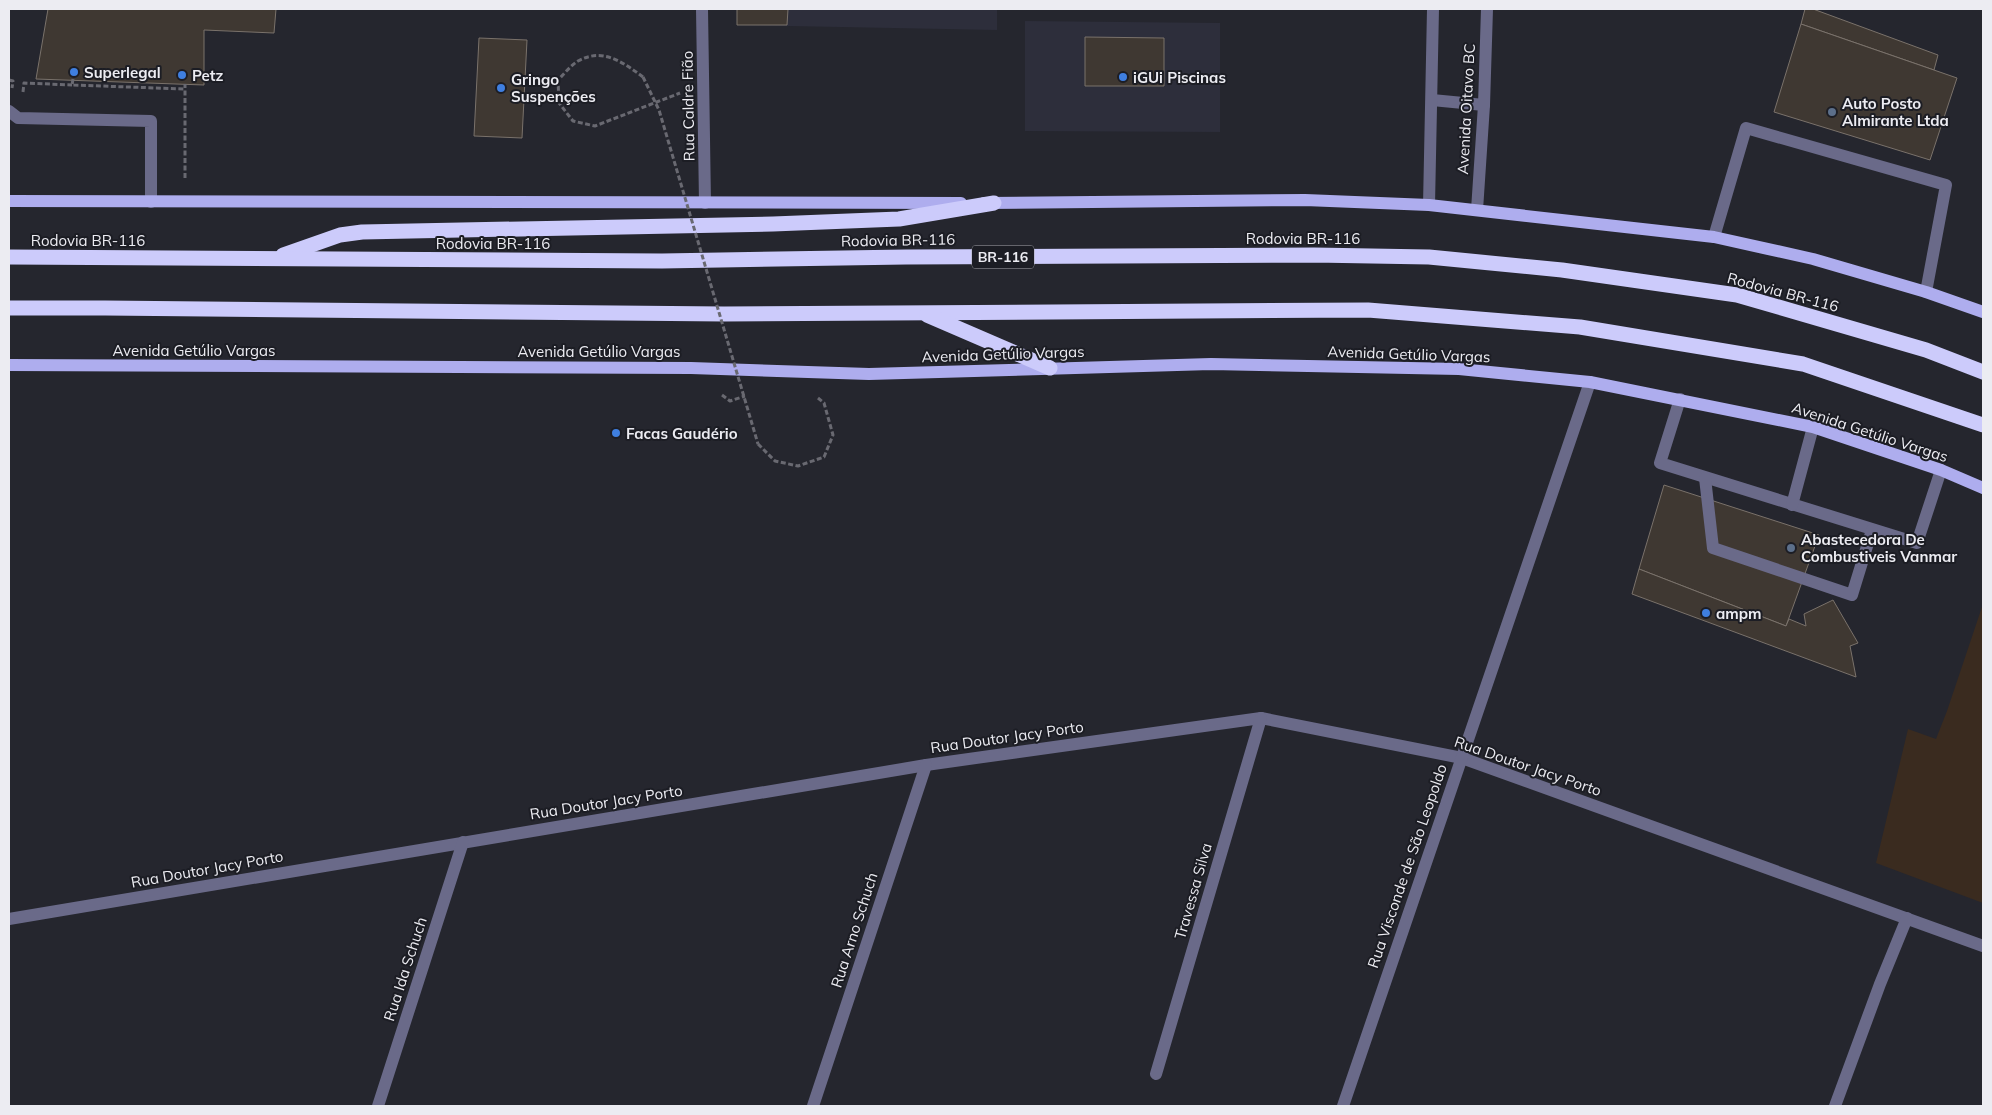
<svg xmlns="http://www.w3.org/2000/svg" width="1992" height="1115" viewBox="0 0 1992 1115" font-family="Mulish,sans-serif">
	<rect width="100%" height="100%" fill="#25262e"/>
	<g fill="#2d2e3b">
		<path d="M737 9H997V30L737 25Z"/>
		<path d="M1025 21 1220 23V132L1025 131Z"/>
	</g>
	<path fill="#3a2b1f" d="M1983 604V903L1876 863 1908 729 1936 739 1947 711Z"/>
	<g fill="#3f3832" stroke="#7a726b">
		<path d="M48 9H276L274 33 204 30V85L36 79Z"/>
		<path d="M737 9H788L787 25H737Z"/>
		<path d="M1805 9H1813L1938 55 1934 70 1801 24Z"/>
		<path d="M1801 24 1957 78 1930 160 1774 112Z"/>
		<path d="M1085 37 1164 38V86H1085Z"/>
		<path d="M479 38 527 40 522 138 474 136Z"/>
		<path d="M1664 485 1819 535 1786 626 1639 569Z"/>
		<path d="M1639 569 1786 626 1789 619 1806 626 1804 614 1833 600 1858 643 1850 646 1856 677 1632 594Z"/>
	</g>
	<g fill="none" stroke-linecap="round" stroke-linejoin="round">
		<g stroke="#696971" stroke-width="3" stroke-dasharray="5 2.5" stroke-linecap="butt">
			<path d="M643 77C624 63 603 47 578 61 571 65 564 74 558 80L559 103 573 121 595 126 680 93"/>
			<path d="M73 79 72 85 185 89"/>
			<path d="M9 80 13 81 12 88"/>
			<path d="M23 92 24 83 72 85"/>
			<path d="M185 178V84"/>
			<path d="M722 395 730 401 745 396"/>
			<path d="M758 444 775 461 798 466 824 457 833 435 824 403 818 398"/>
		</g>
		<g stroke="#6a6a89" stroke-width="12">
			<path d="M702 9 705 203"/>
			<path d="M1432 100 1484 105"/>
			<path d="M9 111 18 118 151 121V202"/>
			<path d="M1429 205 1433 9"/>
			<path d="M1477 210 1484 105 1487 9"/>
			<path d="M1714 237 1746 128 1946 185 1926 292"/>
			<path d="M1680 399 1660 463 1917 543 1941 470"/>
			<path d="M1705 478 1713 548 1852 595 1872 530"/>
			<path d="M1792 505 1813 427"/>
			<path d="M9 919 926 765 1261 718 1462 758 1983 946"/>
			<path d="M1156 1074 1261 718"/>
			<path d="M378 1106 463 842"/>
			<path d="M813 1106 926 765"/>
			<path d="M1343 1106 1590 382"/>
			<path d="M1835 1106 1880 984 1907 918"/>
		</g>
		<g stroke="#aeadee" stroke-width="12">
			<path d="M9 201 961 203"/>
			<path d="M984 203 1305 200 1429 205 1714 237 1813 259 1926 292 1983 312"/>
			<path d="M9 365 691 368 869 374 1211 364 1459 369 1590 382 1813 427 1941 470 1983 488"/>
		</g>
		<g stroke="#cccbfb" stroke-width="15">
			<path d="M283 255 340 235 362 232 773 224 899 219 994 203"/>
			<path d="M9 257 662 261 906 257 1314 255 1429 257 1562 270 1737 295 1926 350 1983 372"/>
			<path d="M9 308H105L724 314 1368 310 1580 327 1803 364 1983 425"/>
			<path d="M927 315 1050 368"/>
		</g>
		<path stroke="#696971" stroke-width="3" stroke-dasharray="5 2.5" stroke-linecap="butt" d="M643 77 659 110 758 444"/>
	</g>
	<g fill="#3f7fe0" stroke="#1c1d24" stroke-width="2">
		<circle cx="74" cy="72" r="5"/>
		<circle cx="182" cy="75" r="5"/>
		<circle cx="1123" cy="77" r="5"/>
		<circle cx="501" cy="88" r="5"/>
		<circle cx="616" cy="433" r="5"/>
		<circle cx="1706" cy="613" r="5"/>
	</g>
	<g fill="#5c6f8a" stroke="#1c1d24" stroke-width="2">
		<circle cx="1832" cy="112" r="5"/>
		<circle cx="1791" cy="548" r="5"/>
	</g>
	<g text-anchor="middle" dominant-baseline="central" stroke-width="4" stroke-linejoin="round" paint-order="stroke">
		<rect fill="#1c1d24" stroke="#aeaeb4" stroke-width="1" x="972" y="245.5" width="62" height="23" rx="4"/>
		<g font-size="14" font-weight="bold" fill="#ececf2">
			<text x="1003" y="257">BR-116</text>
		</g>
		<g font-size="15" font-weight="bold" fill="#ececf2" stroke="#1c1d24" text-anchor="start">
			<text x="84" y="72">Superlegal</text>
			<text x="192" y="75">Petz</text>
			<text x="1133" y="77">iGUi Piscinas</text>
			<text x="511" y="79">Gringo<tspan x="511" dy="17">Suspenções</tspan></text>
			<text x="1842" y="103">Auto Posto<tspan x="1842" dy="17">Almirante Ltda</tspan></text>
			<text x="626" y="433">Facas Gaudério</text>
			<text x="1801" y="539">Abastecedora De<tspan x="1801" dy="17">Combustiveis Vanmar</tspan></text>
			<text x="1716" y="613">ampm</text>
		</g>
		<g font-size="15" fill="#ececf2" stroke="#1c1d24">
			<text transform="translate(688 106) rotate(-91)">Rua Caldre Fião</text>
			<text transform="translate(1466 109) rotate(-87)">Avenida Oitavo BC</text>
			<text x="1303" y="238">Rodovia BR-116</text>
			<text x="88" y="240">Rodovia BR-116</text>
			<text transform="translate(898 240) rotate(-1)">Rodovia BR-116</text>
			<text x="493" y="243">Rodovia BR-116</text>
			<text transform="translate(1783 292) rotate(15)">Rodovia BR-116</text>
			<text x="194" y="350">Avenida Getúlio Vargas</text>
			<text x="599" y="351">Avenida Getúlio Vargas</text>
			<text transform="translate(1003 354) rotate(-2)">Avenida Getúlio Vargas</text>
			<text transform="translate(1409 354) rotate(2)">Avenida Getúlio Vargas</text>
			<text transform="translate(1870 432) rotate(18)">Avenida Getúlio Vargas</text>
			<text transform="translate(1007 737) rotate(-8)">Rua Doutor Jacy Porto</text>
			<text transform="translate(1528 766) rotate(19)">Rua Doutor Jacy Porto</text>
			<text transform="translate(606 802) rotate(-9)">Rua Doutor Jacy Porto</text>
			<text transform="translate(1407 866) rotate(-71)">Rua Visconde de São Leopoldo</text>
			<text transform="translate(207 869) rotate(-10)">Rua Doutor Jacy Porto</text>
			<text transform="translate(1193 891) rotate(-74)">Travessa Silva</text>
			<text transform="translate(854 930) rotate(-72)">Rua Arno Schuch</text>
			<text transform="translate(405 969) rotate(-72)">Rua Ida Schuch</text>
		</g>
	</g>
	<rect width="1992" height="1115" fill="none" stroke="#ececf2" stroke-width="20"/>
</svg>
